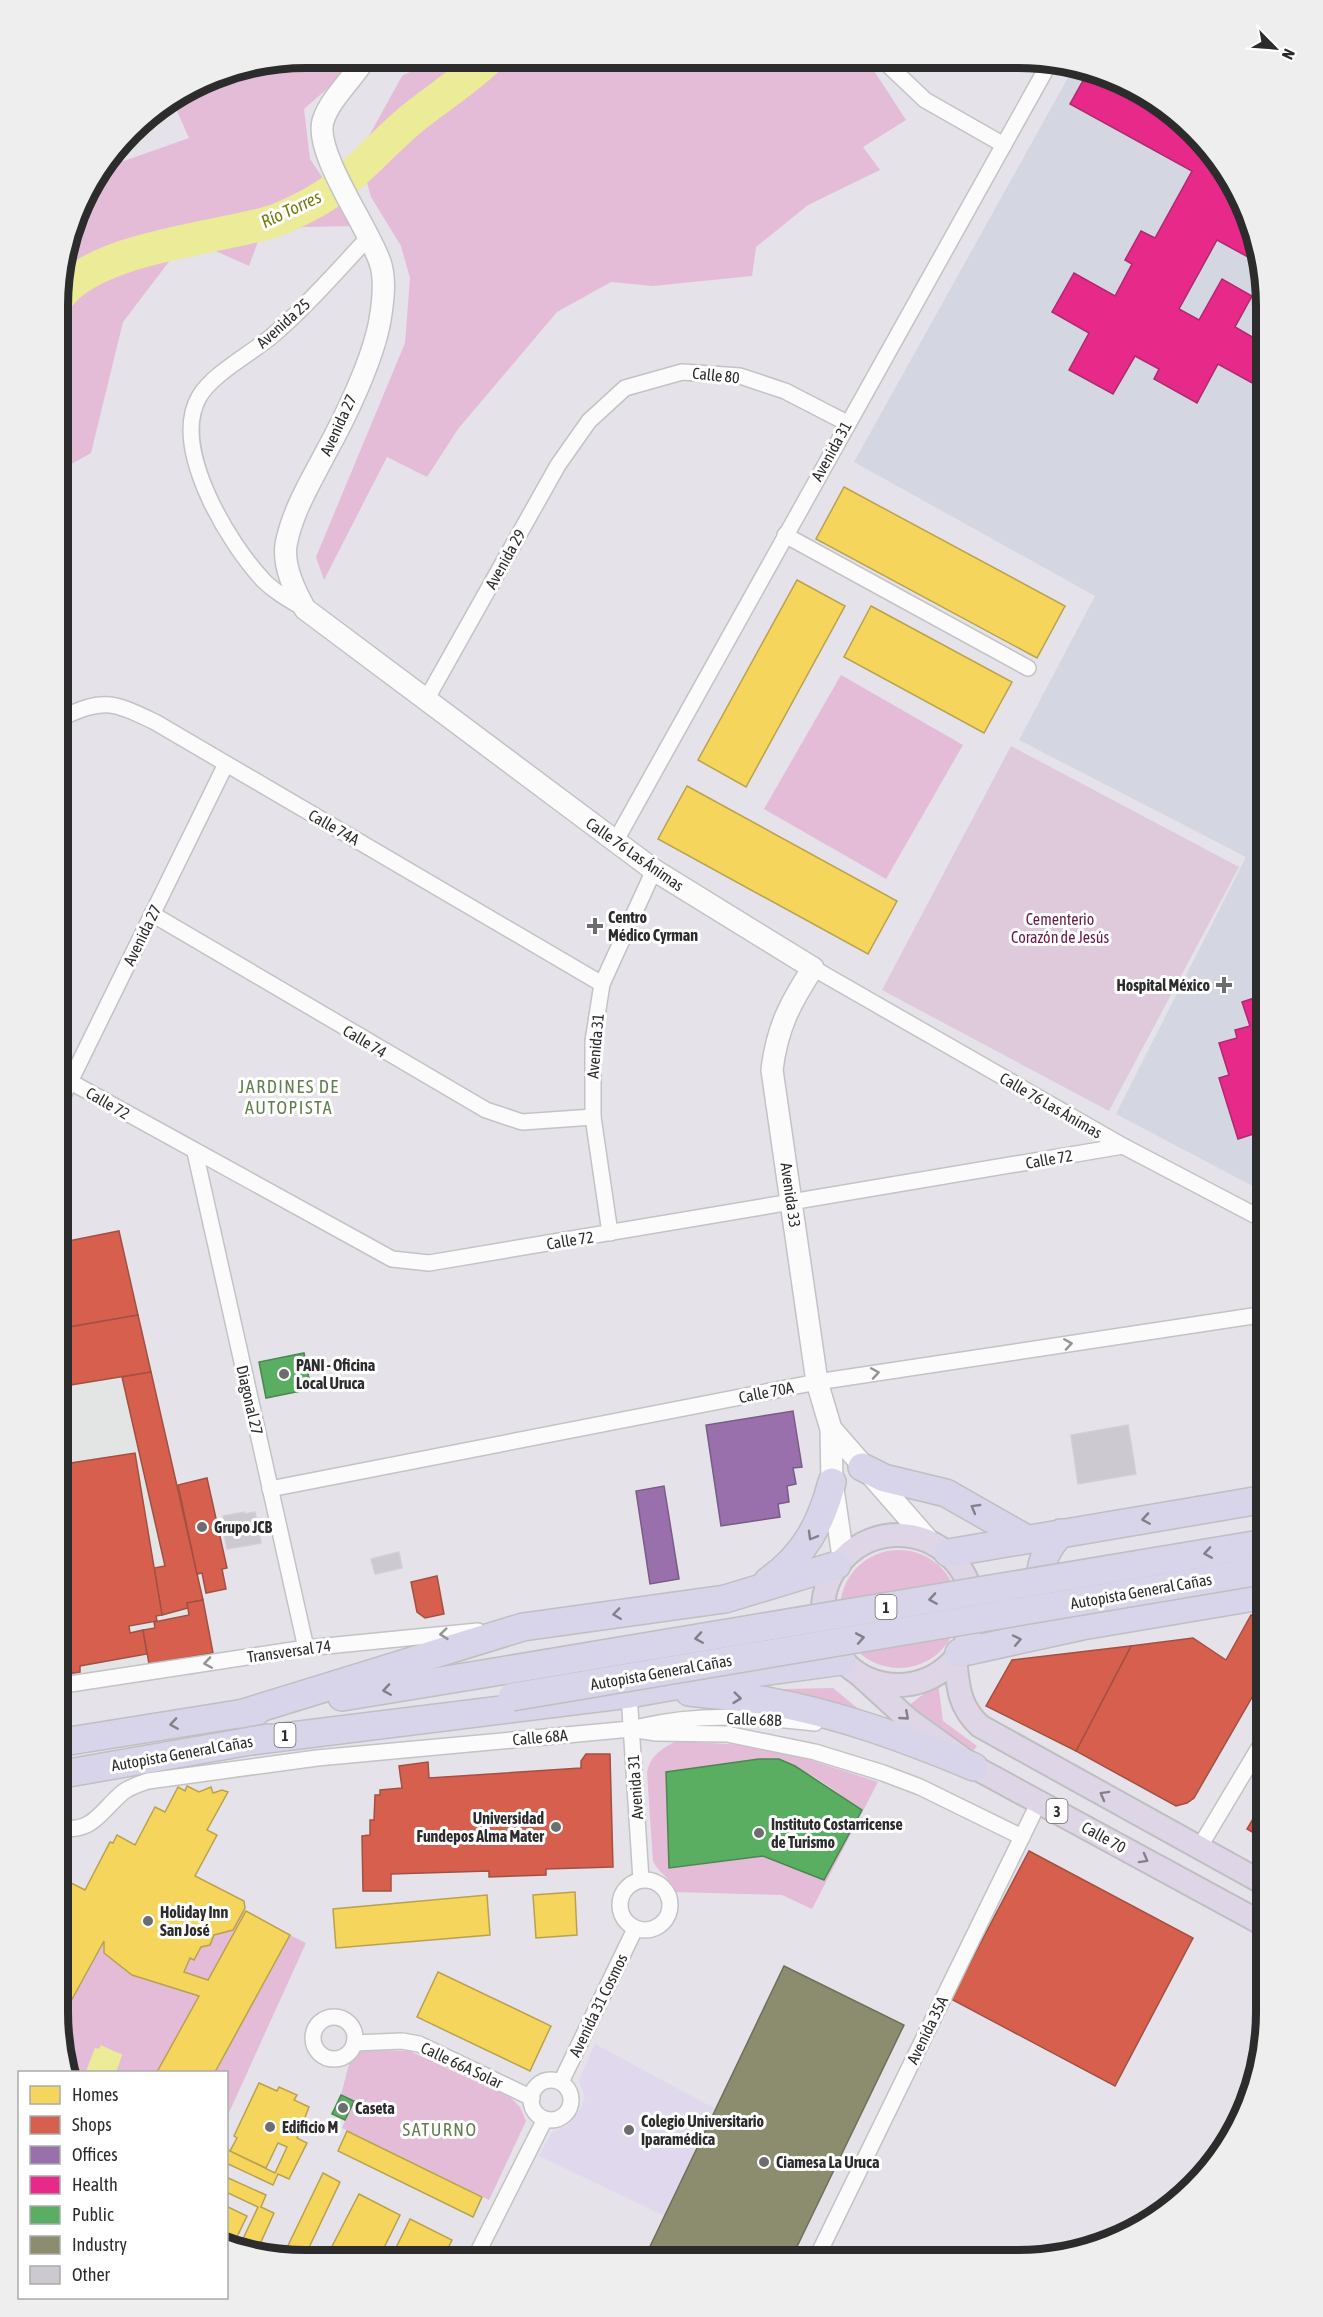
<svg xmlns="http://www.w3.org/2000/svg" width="1323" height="2317" viewBox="0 0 1323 2317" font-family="'Asap Condensed',sans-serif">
	<rect width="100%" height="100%" fill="#e5e2ea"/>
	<path fill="#e2e5e4" d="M119 1231 213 1653 57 1680 58 1244Z"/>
	<path fill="#e0d8ed" d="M595 2044 714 2108 665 2216 539 2156 552 2132 567 2126 581 2108 585 2097 579 2080Z"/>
	<path fill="#d4d6e1" d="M1075 65 1127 82 1181 118 1224 167 1253 225 1266 305V1193L1116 1114 1246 857 1019 740 1095 596 854 462Z"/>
	<g fill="#e4bcd7" fill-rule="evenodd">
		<path d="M305 57H356L353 66 304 109 310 159 355 226 303 227 260 236 249 266 211 249 171 259 123 322 91 453 59 471V273L83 195 104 168 189 138 172 100 210 76Z"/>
		<path d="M437 58 867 60 906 120 863 147 880 170 808 205 756 247 752 276 653 286 611 282 557 312 458 429 427 477 387 457 324 580 316 557 405 343 410 278 401 246 371 197 359 154 402 76Z"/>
		<path d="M841 675 963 745 886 879 764 809Z"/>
		<circle cx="899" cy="1609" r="59"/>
		<path d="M938 1683 943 1721 977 1746 970 1755 908 1706Z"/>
		<path d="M833 1688 878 1725 731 1690Z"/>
		<path d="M676 1741 745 1745 804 1758 878 1782 812 1909 782 1895 674 1892C671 1877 659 1874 653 1861L647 1773C650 1756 661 1749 676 1741ZM759 1759C799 1760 830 1788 862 1810L824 1880 763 1856 669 1868 666 1773Z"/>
		<path d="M244 1910 246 1911 208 1980 184 1972 190 1958 194 1960 201 1947 210 1945 214 1935 233 1930Z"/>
		<path d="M290 1935 306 1943 227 2117 226 2072H215Z"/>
		<path d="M104 1941V1953L132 1975 199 1996 157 2072H116L122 2054 95 2048 86 2072H67L59 2023Z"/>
		<path d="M360 2050 410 2051 511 2098 520 2107 526 2121 489 2200 342 2128 354 2101 341 2095 350 2060Z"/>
	</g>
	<path fill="#decadb" d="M1011 746 1239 867 1109 1111 882 990Z"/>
	<path fill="#eceb97" d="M101 2045 122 2055 116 2072H86L95 2048 99 2049Z"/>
	<g fill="#f6d55c" stroke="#b9a24e" stroke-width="1.5">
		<path d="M844 487 1065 606 1037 658 816 539Z"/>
		<path d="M797 580 845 606 746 787 698 760Z"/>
		<path d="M871 606 1012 682 984 733 844 657Z"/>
		<path d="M687 786 897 901 868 954 658 839Z"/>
		<path d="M187 1786 199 1792 211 1787 213 1793 222 1790 228 1792 207 1830 217 1835 195 1876 244 1901 245 1908 233 1930 214 1935 210 1945 201 1947 194 1960 190 1958 184 1972 208 1980 246 1911 290 1935 215 2072H157L199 1996 132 1975 104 1953V1941L59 2023 57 1876 85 1890 110 1842 113 1843 117 1835 135 1845 155 1807 165 1812 178 1787 185 1791Z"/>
		<path d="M575 1892 577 1935 536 1938 533 1895Z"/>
		<path d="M487 1895 490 1935 336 1948 333 1909Z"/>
		<path d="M438 1972 551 2026 530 2071 417 2017Z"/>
		<path d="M259 2083 277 2091 279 2087 297 2095 294 2100 309 2107 297 2138 307 2143 289 2179 278 2174 273 2185 226 2163V2149L275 2173 287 2147 278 2143 266 2168 230 2151 237 2138 234 2136Z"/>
		<path d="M347 2131 482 2197 473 2217 338 2151Z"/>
		<path d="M323 2173 340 2182 304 2258H282Z"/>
		<path d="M226 2177 266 2195 261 2207 274 2213 256 2253 226 2245V2206L247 2216 235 2241 241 2243 258 2207 226 2192Z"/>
		<path d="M359 2194 400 2215 379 2258H326Z"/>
		<path d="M410 2219 452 2240 443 2258H391Z"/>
	</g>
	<g fill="#d6604d" stroke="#a35043" stroke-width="1.5">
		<path d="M119 1231 138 1315 58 1329V1243Z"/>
		<path d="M138 1315 151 1372 58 1387V1329Z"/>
		<path d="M151 1372 203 1600 187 1603 188 1608 162 1615 154 1568 165 1566 122 1377Z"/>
		<path d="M135 1453 162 1615 156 1616 157 1621 129 1626 130 1633 143 1630 147 1654 80 1666V1672L60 1675 57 1669 58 1465Z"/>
		<path d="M207 1478 227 1568 222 1569 226 1589 206 1593 202 1573 197 1574 178 1485Z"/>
		<path d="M437 1576 444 1614 425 1618 417 1612 411 1582Z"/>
		<path d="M203 1600 213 1653 149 1664 143 1630 155 1628 154 1622 189 1615 187 1603Z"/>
		<path d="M1251 1615 1266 1623V1661L1256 1677 1262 1680 1194 1798 1187 1803 1176 1806 1076 1751 1131 1646 1193 1638 1226 1660Z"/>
		<path d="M1131 1646 1076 1751 986 1706 1012 1660Z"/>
		<path d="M586 1754H610L613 1867 546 1869V1875L489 1877V1871L391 1874V1891H363L362 1836 370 1835V1820H374L375 1795H380V1790L402 1788 399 1766 428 1762 429 1778 581 1768V1761Z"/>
		<path d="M1266 1797V1840L1247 1829Z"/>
		<path d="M1029 1851 1193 1938 1115 2086 951 1999Z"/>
	</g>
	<g fill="#9970ab" stroke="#785c85" stroke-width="1.5">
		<path d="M793 1411 802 1467 793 1468 796 1484 787 1486 789 1502 778 1504 780 1517 721 1526 706 1425Z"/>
		<path d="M664 1486 679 1579 650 1584 636 1491Z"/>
	</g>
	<g fill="#e7298a" stroke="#af2a6e" stroke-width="1.5">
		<path d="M1089 70 1127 82 1181 118 1224 167 1240 200 1233 213 1253 225 1259 263 1217 240 1179 309 1199 320 1222 279 1252 296 1235 327 1266 345V362L1254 384 1218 364 1197 403 1154 379 1159 369 1135 356 1113 394 1069 370 1089 333 1052 312 1074 273 1115 296 1132 264 1125 260 1141 231 1155 238 1192 171 1070 104Z"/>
		<path d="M1266 901V926L1259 903Z"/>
		<path d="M1266 994V1130L1238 1139 1219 1078 1229 1075 1219 1043 1237 1038 1235 1030 1250 1026 1242 1002Z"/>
	</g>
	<g fill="#5aae61" stroke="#4c8751" stroke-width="1.5">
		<path d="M304 1353 311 1389 266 1398 259 1362Z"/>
		<path d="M759 1759H779L795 1766 862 1810 824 1880 763 1856 669 1868 666 1772Z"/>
		<path d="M341 2095 354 2101 345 2120 332 2114Z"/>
	</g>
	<path fill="#8c8c6e" stroke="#6f6f5a" stroke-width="1.5" d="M784 1966 904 2025 791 2259H644Z"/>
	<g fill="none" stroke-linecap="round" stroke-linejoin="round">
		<path stroke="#eceb97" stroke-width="33" d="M59 296C96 248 211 239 267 223 280 220 293 213 305 207 349 186 377 147 414 117 439 97 466 80 489 58"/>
	</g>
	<g fill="#ccc9d0" stroke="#d1ced5" stroke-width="1.5">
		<path d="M1128 1425 1136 1474 1078 1484 1071 1435Z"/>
		<path d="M244 1512 245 1514 255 1512 261 1543 227 1549 221 1520H224L223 1516Z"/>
		<path d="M399 1552 402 1568 375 1574 371 1559Z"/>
	</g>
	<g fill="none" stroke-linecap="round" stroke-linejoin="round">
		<defs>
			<g id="street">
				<path d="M884 61 925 100 1004 145"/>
				<path d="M785 535 1028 668"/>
				<path d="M305 609C291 601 276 593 264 581 229 544 170 448 199 397 212 374 252 353 272 336 307 306 337 271 368 238"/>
				<path d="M426 700 558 465 589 421 625 388 682 372 740 376 785 391 847 423"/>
				<path d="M59 719C104 698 111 701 155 722L602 984"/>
				<path d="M615 842 1050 62"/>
				<path d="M152 914 486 1110 522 1122 593 1117"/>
				<path d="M813 968 1123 1146 1266 1221"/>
				<path d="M58 1075 392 1259 429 1263 1123 1146"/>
				<path d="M58 1106 226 764"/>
				<path d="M195 1152 306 1648"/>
				<path d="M610 1233 593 1117V1041L602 984 654 870"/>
				<path d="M270 1489 817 1382 1266 1314"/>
				<path d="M57 1686 306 1648 478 1631"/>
				<path d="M629 1694 641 1880"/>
				<path d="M639 1727C697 1713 757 1716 815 1723"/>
				<path d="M57 1828C93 1833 98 1814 122 1793 129 1787 139 1784 148 1781L317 1758 631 1729 656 1733 727 1734 815 1752 883 1773 920 1787 1022 1837"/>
				<path d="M1199 1848 1266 1736"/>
				<circle cx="645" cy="1905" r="25"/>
				<circle cx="334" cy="2038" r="21"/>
				<path d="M354 2043 402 2041 419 2044 532 2098"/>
				<circle cx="551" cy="2100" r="20"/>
				<path d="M561 2082 635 1929"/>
				<path d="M475 2258 545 2119"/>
				<path d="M816 2259 1039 1802"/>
			</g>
			<g id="secondary">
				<path d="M366 57C354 78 330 98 323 121 314 153 368 227 380 262 386 279 383 302 380 320 373 360 345 418 325 454 310 483 292 512 286 545 283 567 295 591 305 609L654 870 813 968C790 1003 777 1028 772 1070L817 1382 831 1429 832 1482 843 1557"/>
				<path d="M831 1429 928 1540"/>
			</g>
			<g id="primary">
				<circle cx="898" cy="1610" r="75"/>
				<path d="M955 1659C958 1687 959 1707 980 1726L1265 1884"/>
				<path d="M862 1677 909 1720 974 1767 1265 1925"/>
			</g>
			<g id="highway">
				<path d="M862 1467 884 1478 946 1493 1025 1538"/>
				<path d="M948 1553 1266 1499"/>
				<path d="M768 1581C804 1556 821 1524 832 1482"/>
				<path d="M1048 1601C1033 1576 1043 1552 1061 1533"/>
				<path d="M959 1653 1082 1626 1266 1595"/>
				<path d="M689 1692C715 1695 742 1697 767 1701 839 1714 907 1739 974 1767"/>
				<path d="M342 1697 507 1670"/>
				<path d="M240 1714 523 1627 725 1599 837 1565"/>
				<path d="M251 1741 629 1694 731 1676 842 1661"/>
				<path d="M57 1743 257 1711"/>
				<path d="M57 1775 268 1738"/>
			</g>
		</defs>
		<use href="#street" stroke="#c3c3c4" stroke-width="18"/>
		<use href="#secondary" stroke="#c3c3c4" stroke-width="24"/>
		<use href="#primary" stroke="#bfbfc1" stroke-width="26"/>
		<use href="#highway" stroke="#bfbfc1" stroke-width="30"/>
		<use href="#street" stroke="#fbfbfc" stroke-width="15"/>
		<use href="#secondary" stroke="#fbfbfc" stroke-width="21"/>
		<use href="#primary" stroke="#ded5e7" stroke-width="22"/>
		<use href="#highway" stroke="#d8d4ea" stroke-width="27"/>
		<defs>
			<g id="highway-bridge">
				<path d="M507 1670 1266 1543"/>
				<path d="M512 1697 1266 1570"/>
			</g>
		</defs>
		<use href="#highway-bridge" stroke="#bfbfc1" stroke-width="30" stroke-linecap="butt"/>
		<use href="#highway-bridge" stroke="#d8d4ea" stroke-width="27"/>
	</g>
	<defs><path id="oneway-chevron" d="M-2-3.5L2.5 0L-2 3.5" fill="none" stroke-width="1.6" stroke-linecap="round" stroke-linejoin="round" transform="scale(1.5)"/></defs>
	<g stroke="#949494">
		<use href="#oneway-chevron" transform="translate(1068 1344) rotate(-9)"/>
		<use href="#oneway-chevron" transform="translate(875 1373) rotate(-9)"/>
		<use href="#oneway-chevron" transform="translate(444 1634) rotate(174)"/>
		<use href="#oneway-chevron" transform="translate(208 1663) rotate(171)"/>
	</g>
	<g stroke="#82808b">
		<use href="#oneway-chevron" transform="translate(975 1508) rotate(-150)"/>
		<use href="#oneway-chevron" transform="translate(1146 1519) rotate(171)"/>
		<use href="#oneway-chevron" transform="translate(812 1536) rotate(120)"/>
		<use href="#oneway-chevron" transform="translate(1208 1553) rotate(171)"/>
		<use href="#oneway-chevron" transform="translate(933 1599) rotate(171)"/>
		<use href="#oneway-chevron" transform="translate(617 1614) rotate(172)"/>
		<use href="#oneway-chevron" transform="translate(699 1638) rotate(171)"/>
		<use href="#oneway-chevron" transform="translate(860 1638) rotate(-10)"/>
		<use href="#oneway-chevron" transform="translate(1017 1640) rotate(-12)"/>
		<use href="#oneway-chevron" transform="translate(387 1690) rotate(171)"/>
		<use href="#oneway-chevron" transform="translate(737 1698) rotate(6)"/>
		<use href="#oneway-chevron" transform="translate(174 1724) rotate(171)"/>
	</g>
	<g stroke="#85808a">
		<use href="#oneway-chevron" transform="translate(905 1716) rotate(41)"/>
		<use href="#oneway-chevron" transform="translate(1104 1795) rotate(-151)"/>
		<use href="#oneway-chevron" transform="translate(1144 1859) rotate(29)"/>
	</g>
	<g fill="#6d6c6e" stroke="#fff" stroke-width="2">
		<path d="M592 917h6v6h6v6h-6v6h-6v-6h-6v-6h6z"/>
		<path d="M1221 976h6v6h6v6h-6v6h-6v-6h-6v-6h6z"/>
		<circle cx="284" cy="1374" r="6"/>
		<circle cx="202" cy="1527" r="6"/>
		<circle cx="556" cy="1827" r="6"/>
		<circle cx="759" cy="1833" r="6"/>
		<circle cx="148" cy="1921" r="6"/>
		<circle cx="343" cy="2108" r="6"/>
		<circle cx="270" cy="2127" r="6"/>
		<circle cx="629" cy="2130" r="6"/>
		<circle cx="764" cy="2162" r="6"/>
	</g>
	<g text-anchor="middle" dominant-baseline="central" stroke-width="6" stroke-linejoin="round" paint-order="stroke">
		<g fill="#fff" stroke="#6b6b6b" stroke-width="1.5">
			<rect x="875.5" y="1595" width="21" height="24" rx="4.5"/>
			<rect x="274.5" y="1723" width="21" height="24" rx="4.5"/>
			<rect x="1046.5" y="1799" width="21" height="24" rx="4.5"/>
		</g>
		<g font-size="15" font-weight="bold" fill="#2c2c2c">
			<text x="886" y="1607">1</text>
			<text x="285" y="1735">1</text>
			<text x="1057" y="1811">3</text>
		</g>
		<g font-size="16" fill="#2c2c2c" stroke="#fff">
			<text transform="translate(283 323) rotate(-42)">Avenida 25</text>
			<text transform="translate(716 375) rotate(6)">Calle 80</text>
			<text transform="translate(338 425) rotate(-65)">Avenida 27</text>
			<text transform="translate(831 451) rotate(-61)">Avenida 31</text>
			<text transform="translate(505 559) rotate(-61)">Avenida 29</text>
			<text transform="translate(334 827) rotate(30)">Calle 74A</text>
			<text transform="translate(635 854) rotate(35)">Calle 76 Las Ánimas</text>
			<text transform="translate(142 935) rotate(-64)">Avenida 27</text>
			<text transform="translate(365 1041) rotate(31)">Calle 74</text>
			<text transform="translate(595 1046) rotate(-85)">Avenida 31</text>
			<text transform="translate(108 1103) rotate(30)">Calle 72</text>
			<text transform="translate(1051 1105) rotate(30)">Calle 76 Las Ánimas</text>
			<text transform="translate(1049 1159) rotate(-10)">Calle 72</text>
			<text transform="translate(791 1195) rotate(82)">Avenida 33</text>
			<text transform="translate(570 1240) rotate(-9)">Calle 72</text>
			<text transform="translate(766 1392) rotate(-11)">Calle 70A</text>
			<text transform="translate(250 1400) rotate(77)">Diagonal 27</text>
			<text transform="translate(1141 1591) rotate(-10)">Autopista General Cañas</text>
			<text transform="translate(289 1651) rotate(-8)">Transversal 74</text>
			<text transform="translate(661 1672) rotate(-10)">Autopista General Cañas</text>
			<text transform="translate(754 1719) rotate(2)">Calle 68B</text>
			<text transform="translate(540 1737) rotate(-5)">Calle 68A</text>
			<text transform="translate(182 1753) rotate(-10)">Autopista General Cañas</text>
			<text transform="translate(635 1787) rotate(-94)">Avenida 31</text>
			<text transform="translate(1104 1837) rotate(29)">Calle 70</text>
			<text transform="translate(598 2005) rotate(-64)">Avenida 31 Cosmos</text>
			<text transform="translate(927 2030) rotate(-64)">Avenida 35A</text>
			<text transform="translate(462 2065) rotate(25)">Calle 66A Solar</text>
		</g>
		<g font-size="16" font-weight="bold" fill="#2c2c2c" stroke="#fff" text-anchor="start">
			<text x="608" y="917">Centro<tspan x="608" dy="18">Médico Cyrman</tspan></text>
			<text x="1210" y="985" text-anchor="end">Hospital México</text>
			<text x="296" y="1365">PANI - Oficina<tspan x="296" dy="18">Local Uruca</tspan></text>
			<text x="214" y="1527">Grupo JCB</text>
			<text x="544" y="1818" text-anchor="end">Universidad<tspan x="544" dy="18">Fundepos Alma Mater</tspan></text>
			<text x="771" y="1824">Instituto Costarricense<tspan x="771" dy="18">de Turismo</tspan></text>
			<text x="160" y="1912">Holiday Inn<tspan x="160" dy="18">San José</tspan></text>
			<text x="355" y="2108">Caseta</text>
			<text x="641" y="2121">Colegio Universitario<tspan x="641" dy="18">Iparamédica</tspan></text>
			<text x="282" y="2127">Edificio M</text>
			<text x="776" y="2162">Ciamesa La Uruca</text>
		</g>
		<g font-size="16" fill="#6b1b41" stroke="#fff">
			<text x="1060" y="919">Cementerio<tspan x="1060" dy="18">Corazón de Jesús</tspan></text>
		</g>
		<g font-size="18" font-style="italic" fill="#737c0f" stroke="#fff">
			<text transform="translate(291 209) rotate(-25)">Río Torres</text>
		</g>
		<g font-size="18" letter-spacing="1.5" fill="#627e4c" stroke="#fff">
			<text x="289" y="1086">JARDINES DE<tspan x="289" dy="21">AUTOPISTA</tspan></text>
			<text x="440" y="2129">SATURNO</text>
		</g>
	</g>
	<path d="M0 0H1323V2317H0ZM306 68H1018A238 238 0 0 1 1256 306V2012A238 238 0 0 1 1018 2250H306A238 238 0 0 1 68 2012V306A238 238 0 0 1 306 68Z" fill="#eee" fill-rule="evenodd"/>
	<path fill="none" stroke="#2c2c2c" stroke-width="8" d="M306 68H1018A238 238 0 0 1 1256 306V2012A238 238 0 0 1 1018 2250H306A238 238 0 0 1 68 2012V306A238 238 0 0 1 306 68Z"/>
	<rect x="18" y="2071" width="210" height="228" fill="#ffffff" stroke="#ababab" stroke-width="1.5"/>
	<rect x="30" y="2086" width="30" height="18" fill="#f6d55c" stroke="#ababab" stroke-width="1.5"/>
	<text x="72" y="2101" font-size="18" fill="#2c2c2c">Homes</text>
	<rect x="30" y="2116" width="30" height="18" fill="#d6604d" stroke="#ababab" stroke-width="1.5"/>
	<text x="72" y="2131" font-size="18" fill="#2c2c2c">Shops</text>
	<rect x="30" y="2146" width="30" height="18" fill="#9970ab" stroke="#ababab" stroke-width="1.5"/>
	<text x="72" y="2161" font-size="18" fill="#2c2c2c">Offices</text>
	<rect x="30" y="2176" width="30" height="18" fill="#e7298a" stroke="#ababab" stroke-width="1.5"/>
	<text x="72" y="2191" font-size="18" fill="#2c2c2c">Health</text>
	<rect x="30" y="2206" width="30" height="18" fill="#5aae61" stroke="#ababab" stroke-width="1.5"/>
	<text x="72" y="2221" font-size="18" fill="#2c2c2c">Public</text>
	<rect x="30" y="2236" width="30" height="18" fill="#8c8c6e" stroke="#ababab" stroke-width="1.5"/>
	<text x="72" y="2251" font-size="18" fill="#2c2c2c">Industry</text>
	<rect x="30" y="2266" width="30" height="18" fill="#ccc9d0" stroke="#ababab" stroke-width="1.5"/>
	<text x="72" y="2281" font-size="18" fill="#2c2c2c">Other</text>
	<g transform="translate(1275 48) rotate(115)" stroke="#ffffff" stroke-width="4.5" paint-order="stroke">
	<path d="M0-4.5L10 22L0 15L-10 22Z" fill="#2c2c2c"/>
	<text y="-9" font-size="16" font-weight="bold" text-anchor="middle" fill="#2c2c2c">N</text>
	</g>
</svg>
